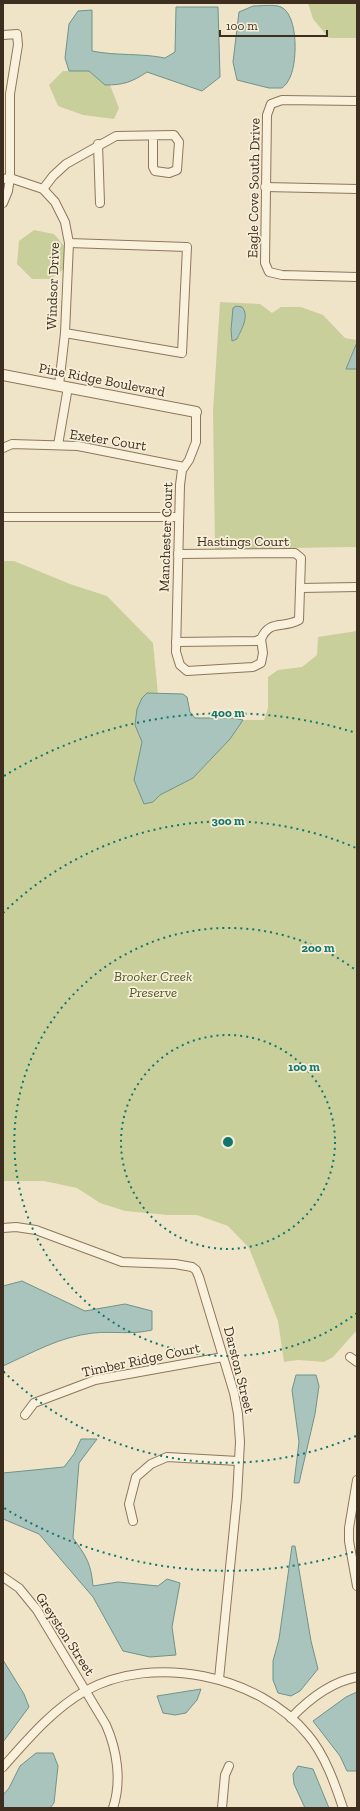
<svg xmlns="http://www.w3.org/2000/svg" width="360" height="1811" viewBox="0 0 360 1811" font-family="'Zilla Slab',serif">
	<rect width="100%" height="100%" fill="#f0e4c8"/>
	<g fill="#c9cf9b" fill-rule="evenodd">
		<path d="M308 3H357V38H329L313 19Z"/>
		<path d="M63 71H89L105 85H110L119 108 114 119 83 115 58 106 49 85Z"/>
		<path d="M34 230 54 234 65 247 64 269 50 279H32L17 264 19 241Z"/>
		<path d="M220 302 260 304 272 313 281 307H301L323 315 345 338 357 340 346 369H357V547L215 549 213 411ZM236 306 242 307 245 318 237 339Z"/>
		<path d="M3 561H14L70 584 107 596 153 643 158 694 147 693 135 725 142 742 140 758 153 802 160 795 193 778 230 739 243 720H264L268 708V677L278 670 302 667 317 655 318 637 357 631V1330L333 1357 324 1362 298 1360 284 1362 278 1321 249 1248 228 1226 197 1215H168L125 1211 100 1203 77 1188 44 1181H3Z"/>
	</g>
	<g fill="#a9c4bc" stroke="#6f938a">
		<path d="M253 6C261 6 274 4 281 7 299 15 298 67 288 81 287 84 284 86 282 88H269L237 80 233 62 239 12Z"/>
		<path d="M176 7H218L220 77 202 91 147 72C132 82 124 85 105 85L89 71H69L65 58 69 24 78 11 92 10V51C116 56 141 53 165 58L175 52Z"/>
		<path d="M236 306 242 307C250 316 241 330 237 339L232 341 231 330 233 308Z"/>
		<path d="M357 342V369H346Z"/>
		<path d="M147 693 183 694 187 697 190 712 195 718H233L243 720 230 739 193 778 160 795 153 802 144 804 134 780 142 742 135 725 137 709 142 698Z"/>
		<path d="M22 1281 85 1311 125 1304 152 1311V1330C132 1335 113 1331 93 1333 59 1337 34 1352 3 1366V1286Z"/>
		<path d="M296 1375H316L319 1386 315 1414 299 1483H294L299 1442 292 1390Z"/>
		<path d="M81 1439H97L79 1463 73 1538C86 1556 91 1563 93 1586L118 1582 158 1586 167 1579 180 1583 172 1627 176 1655 150 1657 123 1651 93 1597 39 1534 3 1519V1473L64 1467 74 1454Z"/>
		<path d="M292 1546H295L311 1641 318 1669 300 1691 291 1696 278 1693 273 1680V1661L279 1639Z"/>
		<path d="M3 1660 24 1694 29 1707 3 1742Z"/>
		<path d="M201 1689 197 1700 186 1713 175 1715 163 1713 157 1696Z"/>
		<path d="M357 1692V1771H347L340 1756 313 1721 346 1697Z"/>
		<path d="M36 1753H53L58 1766 54 1803 50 1808H3V1795L9 1788 20 1766Z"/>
		<path d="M298 1766 313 1769 329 1808H305L294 1784 293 1774Z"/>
	</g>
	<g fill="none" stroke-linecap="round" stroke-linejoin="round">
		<defs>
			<g id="minor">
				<path d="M3 35 17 34 18 45 10 94V178L8 191 3 203"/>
				<path d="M357 101 282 100 271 104 267 115 265 263 269 272 282 275 357 277"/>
				<path d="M98 144 100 203"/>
				<path d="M3 179 10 178 43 189 55 202 65 222 69 243 65 333 59 385"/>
				<path d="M265 187 357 189"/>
				<path d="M43 189 53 176 66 164 116 136 174 135 179 142 177 170 169 173 155 171 153 167V136"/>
				<path d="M65 333 182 353 187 247 69 243"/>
				<path d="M196 412V442L189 460 182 470 180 485 176 652 180 665 187 671 253 667 261 663 263 653 261 639"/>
				<path d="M58 445 68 387"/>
				<path d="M3 448 12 444 78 446 184 467"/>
				<path d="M3 517H179"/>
				<path d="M301 588 357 587"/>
				<path d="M176 642 256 641 261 639C270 619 282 629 299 620L301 558 295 553 178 554"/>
				<path d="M3 1228 16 1227 36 1230 122 1262 175 1264 192 1267 196 1270 199 1277 234 1393 238 1414 240 1442 237 1497 219 1679"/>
				<path d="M350 1357 357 1362"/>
				<path d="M25 1415 34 1403 95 1380 223 1357"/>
				<path d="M357 1480 349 1528V1541L357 1586"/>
				<path d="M133 1521 129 1504 136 1477 151 1464 167 1457 238 1461"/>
				<path d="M3 1577 19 1588 37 1610 106 1725C117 1750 122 1781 113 1808"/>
				<path d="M291 1718C309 1699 331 1682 357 1677"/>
				<path d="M3 1767C28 1739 52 1710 85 1691 153 1653 259 1675 308 1735 325 1755 335 1784 343 1808"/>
				<path d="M222 1808 225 1775 229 1766"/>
			</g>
			<path id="tertiary" d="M3 375 196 412"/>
		</defs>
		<use href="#minor" stroke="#8d765c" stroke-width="10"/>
		<use href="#tertiary" stroke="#8d765c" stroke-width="12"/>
		<use href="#minor" stroke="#faf1dc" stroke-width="8"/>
		<use href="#tertiary" stroke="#faf1dc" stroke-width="10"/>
	</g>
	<g fill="none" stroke="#0f766e" stroke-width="2" stroke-dasharray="2 4">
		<circle cx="228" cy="1142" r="107"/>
		<path d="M357 1313A214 214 0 1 1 357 971"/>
		<path d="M356 1436A321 321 0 0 1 3 1371M3 913A321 321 0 0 1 356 848"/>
		<path d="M353 1552A429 429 0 0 1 4 1508M4 776A429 429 0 0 1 353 732"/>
	</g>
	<g text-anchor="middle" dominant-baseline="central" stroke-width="3.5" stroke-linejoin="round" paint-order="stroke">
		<g font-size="14" fill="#3d2e20" stroke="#f7eed8">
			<text transform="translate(254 188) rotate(-89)">Eagle Cove South Drive</text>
			<text transform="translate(53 286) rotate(-88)">Windsor Drive</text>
			<text transform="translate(102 380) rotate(11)">Pine Ridge Boulevard</text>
			<text transform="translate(108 440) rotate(9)">Exeter Court</text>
			<text transform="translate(166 537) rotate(-88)">Manchester Court</text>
			<text x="243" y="541">Hastings Court</text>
			<text transform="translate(141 1360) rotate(-12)">Timber Ridge Court</text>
			<text transform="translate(239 1370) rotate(76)">Darston Street</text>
			<text transform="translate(65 1634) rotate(57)">Greyston Street</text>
		</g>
		<g font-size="14" font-style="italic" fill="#4d5a26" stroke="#f7eed8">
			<text x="153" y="976">Brooker Creek<tspan x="153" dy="16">Preserve</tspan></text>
		</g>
	</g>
	<circle cx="228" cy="1142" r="6" fill="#0f766e" stroke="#f7eed8" stroke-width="2"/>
	<g font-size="12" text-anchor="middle" font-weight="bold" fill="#0f766e" stroke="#f7eed8" stroke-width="3.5" stroke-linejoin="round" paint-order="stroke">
		<text x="228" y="717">400 m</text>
		<text x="228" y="825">300 m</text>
		<text x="318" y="952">200 m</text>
		<text x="304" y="1071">100 m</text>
	</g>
	<rect width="360" height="1811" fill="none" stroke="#3d2e20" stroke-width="8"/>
	<path d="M220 30v6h107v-6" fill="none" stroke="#3d2e20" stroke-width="2"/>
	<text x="226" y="30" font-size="12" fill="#3d2e20" stroke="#f7eed8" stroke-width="3" paint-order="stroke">100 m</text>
</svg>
